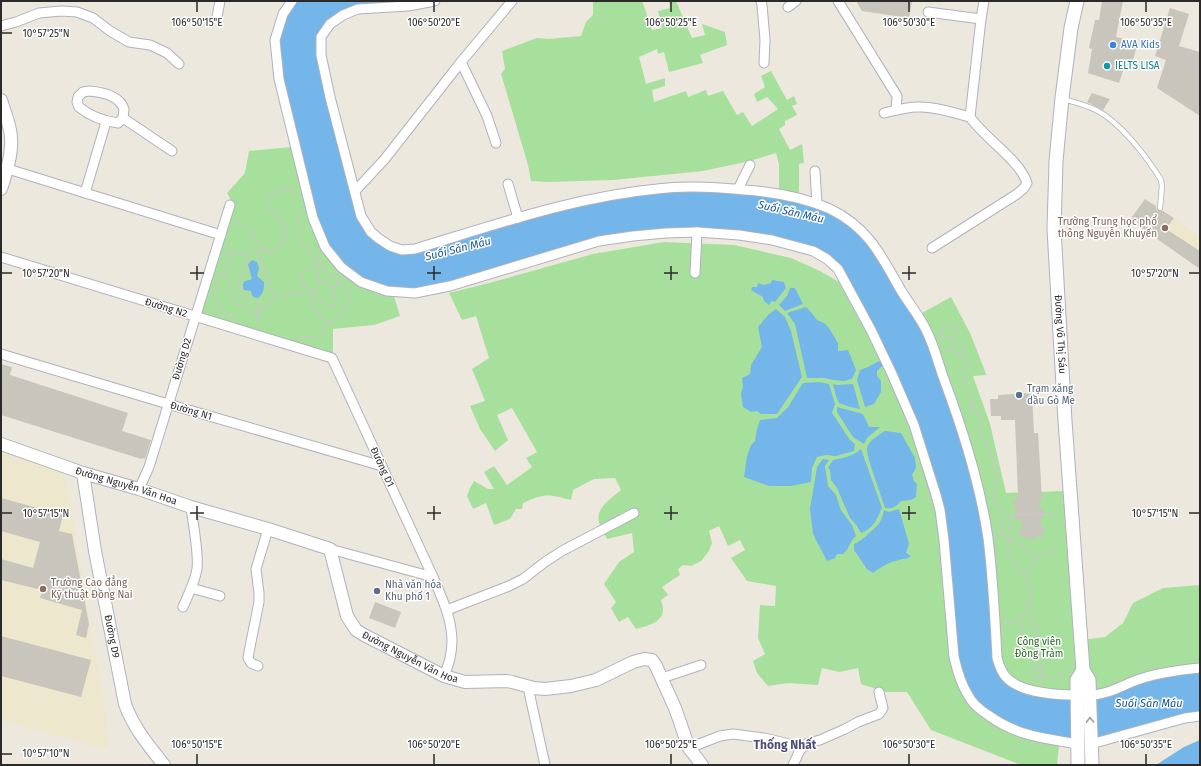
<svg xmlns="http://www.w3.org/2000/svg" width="1201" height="766" viewBox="0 0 1201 766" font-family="'Fira Sans',sans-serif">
	<rect width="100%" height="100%" fill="#ece8dd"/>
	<g fill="#ede8cd">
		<path d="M1145 199 1200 236V269L1130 220Z"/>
		<path d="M1 448 64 470 105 708 111 751 1 720Z"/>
	</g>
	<g fill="#a7e09c">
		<path d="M593 1H641L643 3 652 30 662 28 658 11 670 8 669 1H676L692 38 705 35 702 24 725 32 727 45 700 55 703 63 669 72 664 52 658 54 657 49 639 57 646 84 665 78V86L652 90 654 102 686 91 688 97 706 90 708 96 723 91 737 115 743 112 752 126 778 109 767 97 757 102 754 94 765 87 761 76 771 71 787 100 794 96 797 104 792 106 797 115 785 121V125L779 129 790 150 802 144 804 163 799 164V195L779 191V164L776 153 750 161 703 171 613 180 547 182 531 181 528 165 501 74 505 69 502 51 537 38 549 39 581 36 586 22 593 15Z"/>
		<path d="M292 147 394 296 400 316 374 325 333 329V356L199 315 233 204 227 193 245 173 249 151Z"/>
		<path d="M664 242 734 245 791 258 820 271 839 282 874 346 896 394 922 459 936 513 943 568 948 646 951 664 958 687 973 710 984 719 1020 737 1059 746 1057 765H1021L931 730 907 692H886L861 684 858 668 839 672 822 668 818 685 788 683 768 686 757 673 753 661 765 654 758 638 760 605 775 606 776 586 747 581 731 558 745 550 740 540 728 546 719 526 709 531 712 543 709 551 701 561 691 566 683 565 678 569 680 575 662 587 668 595 661 600C662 603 663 607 663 610 663 623 646 626 636 629L628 617 619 622 611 608 616 602 604 584 619 562 634 552 632 533 607 539C605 534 600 528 599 522 595 508 612 498 621 490L615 478 594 479 573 490 571 500C548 494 545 493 523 503L522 509H516L510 519 494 525 486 503 473 509 467 496 470 488 474 481 488 489H494L484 472 494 466 507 485 532 467 526 458 537 452 512 408 497 415 508 440 495 451 480 429 470 406 485 401 472 369 489 358 476 316 462 320 449 293 489 283 593 254Z"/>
		<path d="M951 297 970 333 985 371 986 375 973 376 990 424 1006 493 1064 491 1079 666 1072 691C1055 690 1029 690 1014 679 1009 676 1005 670 1003 664L920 314Z"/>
		<path d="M1200 585V664L1118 684 1096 691 1085 669 1083 640 1105 637 1123 623 1133 603 1163 588Z"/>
	</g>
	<g fill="#74b6e9">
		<path d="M296 1H417L356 6 317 36 358 218 402 253 556 210 650 193 681 191H721L781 198 818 208 843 221 856 230 867 242 924 334 965 451 972 478 983 535 999 674 1052 698 1144 682 1170 676 1200 672V713L1095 740C1057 742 993 727 971 694 964 683 960 669 957 656L939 490 929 457 916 421 855 291 814 248 663 230 449 282 416 290 388 288 363 279 343 265 328 245 317 217 283 78 279 40 287 16Z"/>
		<path d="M252 260 257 262 259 268 257 276 264 282C264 289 264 293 258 298 253 298 252 296 251 291L244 290 243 288C243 278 246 282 252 279L248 264Z"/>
		<path d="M772 280 784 282 786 288 775 302 771 301 769 305 764 301 763 297 751 290 752 287H757L758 283 764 285 771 283Z"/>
		<path d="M790 288H795L803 304 785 311 779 305 787 296Z"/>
		<path d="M806 307 811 312 817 320 824 323 829 328 838 343V351L848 350 856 370 852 379 844 381 833 380 824 378H807L795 324 787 313Z"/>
		<path d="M776 309 785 317 791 331 802 377 777 414H761L757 411 751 412 743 407 741 394 743 386 742 378 750 374 751 365 762 347 758 327 769 314Z"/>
		<path d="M879 361 883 365 877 371V376L881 381V392L874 404 865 407 857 380 860 370 868 367Z"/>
		<path d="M820 382 829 384 835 404 832 413 850 440 855 444 854 451 836 456 826 455 817 457 812 468 811 482 791 486H769L744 477 747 456 751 445 755 441 757 429 760 420 777 418 788 407 803 383Z"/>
		<path d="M833 384 836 385 853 384 860 409 850 407 839 403 836 396Z"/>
		<path d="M837 407 863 414 869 427H880L867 438 864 444 853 437 837 412Z"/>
		<path d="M885 431 901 433 915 458 916 468 912 475 914 481 917 484 916 497 911 500 901 501C896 507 893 509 885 508 882 497 866 457 867 448 868 441 879 435 885 431Z"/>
		<path d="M861 449 882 508C877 519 873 529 861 533L857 526 850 518 837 488 831 480 830 470 828 468 833 460C843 458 853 456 861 449Z"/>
		<path d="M823 459 829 460 825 466 828 486 836 495 841 510 852 525 856 536C848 543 851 547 843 554H837L835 558 827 561 813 534 810 509 817 467Z"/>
		<path d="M899 509 909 544 906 553 911 556C907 560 904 558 899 560 889 562 881 567 873 573L867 569 854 550V544C860 541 863 539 868 534 878 525 881 524 884 510L889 512Z"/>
		<path d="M1200 740V765H1156L1184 747Z"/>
	</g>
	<g fill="#c7c5bc">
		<path d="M856 1H912L909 18 862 11Z"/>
		<path d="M1102 1H1123L1116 37 1138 42 1133 60 1127 59 1119 83 1088 73 1092 49 1089 48 1095 20H1099Z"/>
		<path d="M1170 8 1189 14 1179 46 1200 52V116L1157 88 1166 60 1155 56Z"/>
		<path d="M1092 93 1110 99 1103 110 1087 102Z"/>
		<path d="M1145 199 1156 206V209L1158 211H1163L1174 218 1166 229 1200 251V269L1130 220Z"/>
		<path d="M1 364 12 367 10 375 128 413 122 431 151 440 145 459 142 458 141 459 1 415Z"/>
		<path d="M1032 393 1034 433H1038L1042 499 1038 510 1044 509V518H1039L1045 535 1035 537 1034 540 1018 535 1023 520H1015V507L1012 503 1018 496 1015 420H1001V416H991L990 399H998V395Z"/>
		<path d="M1 498 63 515 59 531 72 534 89 624 86 638 76 635 82 610 40 598 42 590 1 580V559L33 568 40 542 1 531Z"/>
		<path d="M375 602 401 612 395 628 369 618Z"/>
		<path d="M1 636 91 660 81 697 1 676Z"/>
	</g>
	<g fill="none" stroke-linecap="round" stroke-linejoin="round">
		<defs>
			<path id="service" d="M1063 99C1074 102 1086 105 1096 110 1120 122 1147 157 1161 180L1162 186 1160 208"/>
			<g id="minor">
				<path d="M292 1 283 14 275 40 279 79 313 218 325 247 341 267 361 282 387 291 415 293 450 286 599 241 633 236 666 233 697 232 739 235 772 240 813 251 827 259 838 269 871 330 892 374 914 425 936 495 940 510 944 540 954 657C957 670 961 684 968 695 972 703 980 710 988 715 1017 736 1043 738 1078 744"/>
				<path d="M435 1 408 6 358 9 343 15 330 24 321 37V55L330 97 361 216 371 232 378 238 390 246 402 250 415 249C495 225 574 197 657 189 686 185 716 187 745 190 773 192 803 197 830 209 867 227 880 253 899 287 908 303 921 317 928 334 935 349 939 366 945 382 964 433 980 484 988 538 993 578 995 618 997 658 999 665 1001 672 1006 677 1020 693 1058 695 1077 695"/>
				<path d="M761 1 762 5 765 40 764 63"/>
				<path d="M838 1 897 96 896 110"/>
				<path d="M788 7 796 1"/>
				<path d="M928 12 981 19"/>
				<path d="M217 17 220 1"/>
				<path d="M1 26 16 22 39 13 61 11 77 12 93 18 110 31 129 42 150 45 167 53 179 64"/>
				<path d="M461 62 487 116 496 143"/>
				<path d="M89 91C102 92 119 95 124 109 124 112 123 115 123 118L118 123C103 121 91 117 79 107L77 102 78 97 83 92Z"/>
				<path d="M884 113C896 110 909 106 921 107 938 107 954 113 970 117"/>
				<path d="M123 118 172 151"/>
				<path d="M8 169 221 235"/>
				<path d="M815 171 817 204"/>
				<path d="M508 184 518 218"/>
				<path d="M738 189 750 165"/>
				<path d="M355 191 384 160 461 62 512 1"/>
				<path d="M85 193 106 122"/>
				<path d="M932 248 1017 194 1024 188 1027 183C1020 160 984 138 970 117L981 19 984 1"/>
				<path d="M1 257 332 358 433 577C444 602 457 630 450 658 449 664 446 670 444 676"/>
				<path d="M695 273 697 232"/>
				<path d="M1 354 168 404 382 466"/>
				<path d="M139 489 149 467 230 205"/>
				<path d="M330 549 433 577"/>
				<path d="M191 588 220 596"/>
				<path d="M183 607C188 595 195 582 197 569 199 553 193 524 191 507"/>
				<path d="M447 610 509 586 523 579 545 562 562 551 634 513"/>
				<path d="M258 666 251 663 248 658 249 652 259 602V593L256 569 268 529"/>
				<path d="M662 678 701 665"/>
				<path d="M528 687 545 765"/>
				<path d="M1090 695C1107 695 1121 686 1137 680 1157 673 1179 670 1200 668"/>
				<path d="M1091 744 1185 718 1200 716"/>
				<path d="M689 748 720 736 733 734 764 738 802 747"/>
				<path d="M793 765 800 750 808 743 820 740 845 729 858 722 879 714 883 708 879 692"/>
			</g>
			<g id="tertiary">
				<path d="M1 100C4 110 8 120 10 130 14 150 7 170 1 189"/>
				<path id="s1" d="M1 444 83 473 139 489 191 507 268 529 330 549 347 616 356 630 364 635 444 676 465 682 507 681 512 682 534 688 545 689 571 686 596 680 633 662 644 659 652 660 656 666 675 708 689 748 702 765"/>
				<path id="s2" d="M83 473 95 551 125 704C133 727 149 746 164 765"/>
			</g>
			<g id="secondary">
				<path id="s3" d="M1077 1 1071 28 1062 98 1056 161 1054 229 1065 421 1083 670 1089 680 1092 765"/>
				<path d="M1078 765 1077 680 1083 670"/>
			</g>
		</defs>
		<use href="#service" stroke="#b0b1bd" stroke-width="6"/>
		<use href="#minor" stroke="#b0b1bd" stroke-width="11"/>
		<use href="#tertiary" stroke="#b0b1bd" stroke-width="14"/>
		<use href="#secondary" stroke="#b0b1bd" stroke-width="15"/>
		<g stroke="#c8c8c8" stroke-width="2" stroke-dasharray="3 2" stroke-linecap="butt">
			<path d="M301 211C297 222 295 234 303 245 307 251 314 255 319 261"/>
			<path d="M235 219C247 228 257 237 263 251"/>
			<path d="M226 251 240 254 263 251 271 252 276 250 281 245 285 236 286 230 279 217 268 207V200L276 192 285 190H292L298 194"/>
			<path d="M258 251 261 267 268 278 274 298"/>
			<path d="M316 268H310L302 272C299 281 301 283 309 288 311 293 311 299 313 304 317 312 322 319 329 324"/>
			<path d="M220 272 225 275 232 282C227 300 242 309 257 312V301L249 299 243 292 238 288 239 281 244 274 246 266 245 253"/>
			<path d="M221 272C218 285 210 303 223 312 227 315 232 316 235 317"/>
			<path d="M225 275 229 261 233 252"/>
			<path d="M318 282 326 283 332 288"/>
			<path d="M258 326 257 312C265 309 268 302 275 298 283 292 304 292 313 292L317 290C317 287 318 285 318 282 318 272 313 273 319 261L324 269 338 282 341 278"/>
			<path d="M295 336 305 338H315L321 334 329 324 341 316 347 307 348 294 344 288 338 282 332 288 337 301 335 305C325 306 323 303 316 296L317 290"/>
			<path d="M938 336C948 336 961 342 964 351L962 355"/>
			<path d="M942 336 943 329C948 326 954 324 959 327 959 333 955 332 952 336L951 339"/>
			<path d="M945 352 950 349H952L966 358 968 360C967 366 962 369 963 375 965 388 980 402 966 413"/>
			<path d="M972 404 981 418 980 432 981 436C986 447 993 457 995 468 997 480 995 492 993 503L992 504"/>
			<path d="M993 503C1006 512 1003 521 1002 535"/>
			<path d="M996 532 1017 543 1035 556H1039L1047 552 1057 550"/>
			<path d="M1011 540V514H1056"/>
			<path d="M1024 577 1036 560 1037 556"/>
			<path d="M1028 605 1038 636 1042 678"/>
			<path d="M1020 619 1021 631 1022 645 1036 663C1037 668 1034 672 1034 676L1037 679 1053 677 1064 674"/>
			<path d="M1004 622H1016L1020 619 1024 614 1031 596 1030 587 1009 554 1008 538"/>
		</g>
		<use href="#service" stroke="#fff" stroke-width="4.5"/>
		<use href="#minor" stroke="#fff" stroke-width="9"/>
		<use href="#tertiary" stroke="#fff" stroke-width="12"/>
		<use href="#secondary" stroke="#fff" stroke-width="13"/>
	</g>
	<defs><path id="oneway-chevron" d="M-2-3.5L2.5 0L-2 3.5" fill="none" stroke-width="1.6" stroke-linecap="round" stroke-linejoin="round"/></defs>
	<use stroke="#9f9f9f" href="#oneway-chevron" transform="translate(1090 720) rotate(-91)"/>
	<path fill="none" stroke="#2a2a2a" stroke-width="1.5" d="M197 2V12M434 2V12M671 2V12M909 2V12M1146 2V12M2 33H12M197 266V280M434 266V280M671 266V280M909 266V280M2 273H12M190 273H204M427 273H441M664 273H678M902 273H916M1189 273H1199M197 506V520M434 506V520M671 506V520M909 506V520M2 513H12M190 513H204M427 513H441M664 513H678M902 513H916M1189 513H1199M2 754H12M197 754V764M434 754V764M671 754V764M909 754V764M1146 754V764"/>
	<circle fill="#3f7fe0" stroke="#fff" stroke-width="1.5" cx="1113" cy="45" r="4"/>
	<circle fill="#0f9aa8" stroke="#fff" stroke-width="1.5" cx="1107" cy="66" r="4"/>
	<g fill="#8d6e63" stroke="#fff" stroke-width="1.5">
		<circle cx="1165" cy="228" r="4"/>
		<circle cx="43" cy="589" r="4"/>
	</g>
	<g fill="#5c6f8a" stroke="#fff" stroke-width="1.5">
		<circle cx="1019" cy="395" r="4"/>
		<circle cx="377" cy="591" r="4"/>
	</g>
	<g text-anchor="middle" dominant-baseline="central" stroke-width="3" stroke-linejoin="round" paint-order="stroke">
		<g font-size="10" fill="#366cbe" stroke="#fff" text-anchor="start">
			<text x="1121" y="45">AVA Kids</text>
		</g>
		<g font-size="10" fill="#0d838f" stroke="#fff" text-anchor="start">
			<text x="1115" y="66">IELTS LISA</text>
		</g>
		<g font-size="10" fill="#785e54" stroke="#fff" text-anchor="end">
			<text x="1157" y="222">Trường Trung học phổ<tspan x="1157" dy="12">thông Nguyễn Khuyến</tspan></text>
			<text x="51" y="583" text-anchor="start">Trường Cao đẳng<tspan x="51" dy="12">Kỹ thuật Đồng Nai</tspan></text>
		</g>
		<g font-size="10" fill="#2a2a2a" stroke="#fff">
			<text transform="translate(166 308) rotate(17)">Đường N2</text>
			<text stroke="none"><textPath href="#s3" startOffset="335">Đường Võ Thị Sáu</textPath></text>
			<text transform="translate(182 359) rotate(-73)">Đường D2</text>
			<text transform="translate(191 411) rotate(16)">Đường N1</text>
			<text transform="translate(382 467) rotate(65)">Đường D1</text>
			<text stroke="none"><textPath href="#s1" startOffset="132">Đường Nguyễn Văn Hoa</textPath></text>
			<text stroke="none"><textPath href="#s2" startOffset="166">Đường D9</textPath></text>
			<text stroke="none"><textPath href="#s1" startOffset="492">Đường Nguyễn Văn Hoa</textPath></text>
		</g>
		<g font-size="10" fill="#4e5e75" stroke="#fff" text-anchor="start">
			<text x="1027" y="389">Trạm xăng<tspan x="1027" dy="12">dầu Gò Me</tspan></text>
			<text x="385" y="585">Nhà văn hóa<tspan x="385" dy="12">Khu phố 1</tspan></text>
		</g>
		<g font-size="10" fill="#1f651d" stroke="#fff">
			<text x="1039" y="642">Công viên<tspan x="1039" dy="12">Đồng Tràm</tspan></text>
		</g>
		<g font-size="11" font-style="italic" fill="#135296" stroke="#fff">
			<text transform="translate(791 212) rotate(13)">Suối Săn Máu</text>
			<text transform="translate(458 249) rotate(-14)">Suối Săn Máu</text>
			<text x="1149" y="703">Suối Săn Máu</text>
		</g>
		<g font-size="12" font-weight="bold" fill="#4d4d79" stroke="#fff">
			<text x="785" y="745">Thống Nhất</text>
		</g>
	</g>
	<g font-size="10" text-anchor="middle" fill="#2a2a2a" stroke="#fff" stroke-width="3" stroke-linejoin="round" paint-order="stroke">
		<text x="197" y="26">106°50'15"E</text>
		<text x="434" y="26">106°50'20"E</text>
		<text x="671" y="26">106°50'25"E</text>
		<text x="909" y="26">106°50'30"E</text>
		<text x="1146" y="26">106°50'35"E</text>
		<text x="46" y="37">10°57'25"N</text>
		<text x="46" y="277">10°57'20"N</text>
		<text x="1155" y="277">10°57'20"N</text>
		<text x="46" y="517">10°57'15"N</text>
		<text x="1155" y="517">10°57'15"N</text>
		<text x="197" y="748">106°50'15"E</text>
		<text x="434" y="748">106°50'20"E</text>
		<text x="671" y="748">106°50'25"E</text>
		<text x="909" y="748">106°50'30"E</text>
		<text x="1146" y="748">106°50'35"E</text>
		<text x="46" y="757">10°57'10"N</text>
	</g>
	<rect width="1201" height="766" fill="none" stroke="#2a2a2a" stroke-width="4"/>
</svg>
